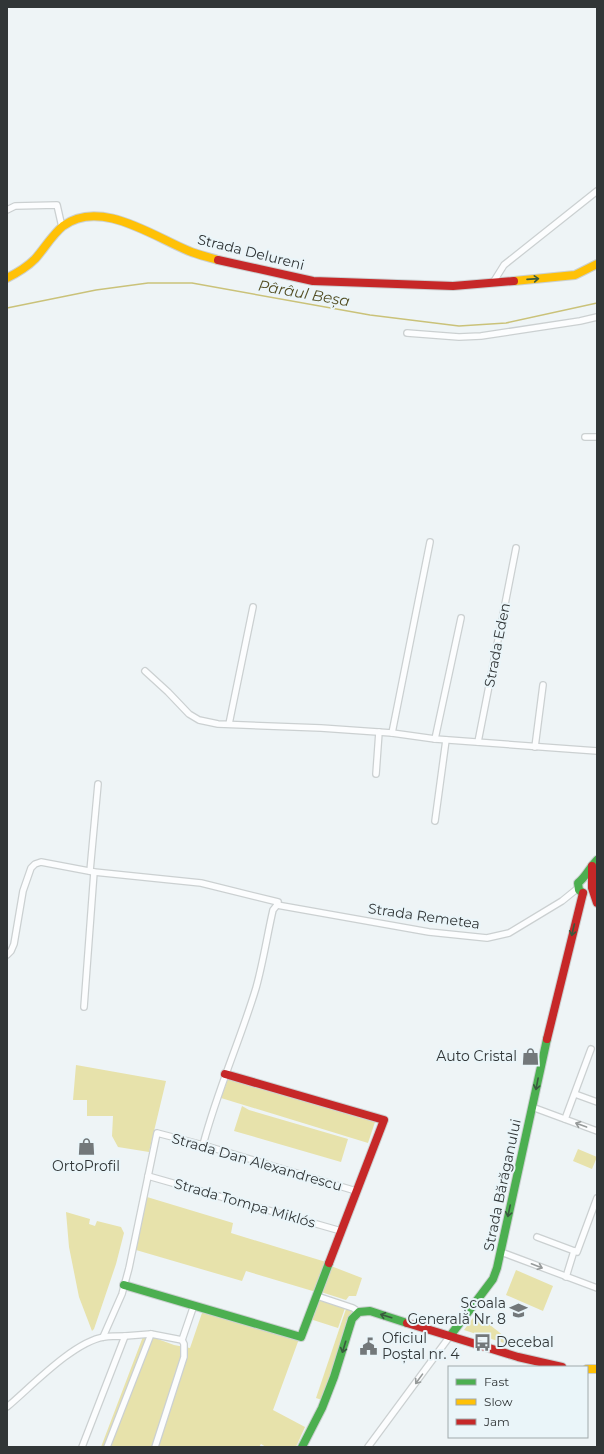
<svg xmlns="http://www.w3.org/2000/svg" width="604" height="1454" viewBox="0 0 604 1454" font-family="Montserrat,sans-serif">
	<rect width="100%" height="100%" fill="#eef4f6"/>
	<g fill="#e7e2ab">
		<path d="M76 1065 166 1081 149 1152 118 1147 112 1136 113 1116H87V1100H73Z"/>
		<path d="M228 1079 375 1122 368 1143 221 1098Z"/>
		<path d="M242 1106 249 1110 348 1139 341 1162 234 1131Z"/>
		<path d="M578 1149 597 1157 592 1169 573 1161Z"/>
		<path d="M147 1197 233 1223 231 1233 326 1262 316 1292 246 1271 242 1281 136 1250Z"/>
		<path d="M66 1212 90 1219 89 1224 95 1226 97 1221 121 1227 124 1233 116 1264 94 1329 92 1331 79 1297 69 1247Z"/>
		<path d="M331 1266 362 1278 356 1296H349L346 1300 321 1292Z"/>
		<path d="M516 1270 553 1286 543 1311 506 1295Z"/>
		<path d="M318 1298 345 1308 338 1328 310 1319Z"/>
		<path d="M346 1309 352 1311 322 1400 316 1398Z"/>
		<path d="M203 1310 299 1339 273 1410 305 1427 296 1447H266L261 1444 259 1447H101L144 1334 174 1345 190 1348Z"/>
		<path d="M476 1314 509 1340 507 1344 464 1330Z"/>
	</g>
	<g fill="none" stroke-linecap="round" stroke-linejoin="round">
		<path stroke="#cac279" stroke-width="1.5" d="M7 308 96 290 148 283H192L370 315 459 326 506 323 597 303"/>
		<defs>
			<g id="street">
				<path d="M7 210 15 206 57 205 62 227"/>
				<path d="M494 281 504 265 597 191"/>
				<path d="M407 333 459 337 481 336 580 321 597 317"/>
				<path d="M585 437H597"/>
				<path d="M145 671 168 692 189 714 199 720 218 724 321 728 392 733 435 739 597 751"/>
				<path d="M229 724 253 607"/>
				<path d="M392 733 430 542"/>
				<path d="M435 739 461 618"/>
				<path d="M478 742 516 548"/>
				<path d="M535 747 543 685"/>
				<path d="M376 774 379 732"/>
				<path d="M435 821 446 740"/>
				<path d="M90 871 98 784"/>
				<path d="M277 905 429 932 487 938 509 933 562 901 578 888"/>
				<path d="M7 955 11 951 14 944 23 891 31 868 35 864 41 862 94 872 201 883 278 902 277 905"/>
				<path d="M84 1007 94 872"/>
				<path d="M575 1094 597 1102"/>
				<path d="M532 1107 597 1131"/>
				<path d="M565 1119 591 1049"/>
				<path d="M203 1145C217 1091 240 1041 256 988 263 963 267 936 273 910L277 905"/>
				<path d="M148 1176 341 1231"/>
				<path d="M537 1237 577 1252 597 1198"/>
				<path d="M501 1252 597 1288"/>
				<path d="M566 1277 574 1251"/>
				<path d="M317 1296 353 1308 359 1312"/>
				<path d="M125 1336 151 1334 182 1340 184 1344V1357L155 1447"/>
				<path d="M103 1337 122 1294 129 1268 157 1133 203 1145 356 1191"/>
				<path d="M182 1340 194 1305"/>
				<path d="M7 1407C31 1387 73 1342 104 1337 111 1336 118 1336 125 1336L82 1447"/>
				<path d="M107 1447 151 1334"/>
				<path d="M368 1447 450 1336"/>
			</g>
			<g id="fast">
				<path d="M583 893 579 890 578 883C586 877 590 867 597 860"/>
				<path d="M124 1285 301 1337 329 1263"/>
				<path d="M450 1336 493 1279 497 1268 547 1039"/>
				<path d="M302 1447 322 1408 334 1377 352 1319 359 1312 370 1311 407 1323"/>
			</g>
			<g id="slow">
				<path d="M7 278C17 273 27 267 35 259 44 249 52 235 63 226 100 198 154 237 189 251 198 255 209 257 218 260"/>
				<path d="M514 281 575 275 597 264"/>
				<path d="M587 1369H597"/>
			</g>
			<g id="jam">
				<path d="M218 260 313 281 453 286 514 281"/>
				<path d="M592 866V888L597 903"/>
				<path d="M547 1039 583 893"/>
				<path d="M225 1074 384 1120 329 1263"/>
				<path d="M407 1323 518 1357 562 1367"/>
			</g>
		</defs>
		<use href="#street" stroke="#cbd0d1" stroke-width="8"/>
		<use href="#fast" stroke="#cbd0d1" stroke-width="10"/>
		<use href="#slow" stroke="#cbd0d1" stroke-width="10"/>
		<use href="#jam" stroke="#cbd0d1" stroke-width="10"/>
		<use href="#street" stroke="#fcfdfe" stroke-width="5.5"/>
		<use href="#fast" stroke="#4caf50" stroke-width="8"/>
		<use href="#slow" stroke="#ffc107" stroke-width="8"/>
		<use href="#jam" stroke="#c62828" stroke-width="8"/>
	</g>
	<defs><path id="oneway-shaft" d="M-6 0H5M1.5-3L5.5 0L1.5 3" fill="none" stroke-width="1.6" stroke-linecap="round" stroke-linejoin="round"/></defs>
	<g stroke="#395a3e">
		<use href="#oneway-shaft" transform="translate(533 279) rotate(-4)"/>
		<use href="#oneway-shaft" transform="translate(573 930) rotate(103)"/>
		<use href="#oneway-shaft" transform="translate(537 1084) rotate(101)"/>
		<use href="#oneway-shaft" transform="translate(509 1211) rotate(102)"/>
		<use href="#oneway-shaft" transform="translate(386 1316) rotate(-163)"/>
		<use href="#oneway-shaft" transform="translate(344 1347) rotate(107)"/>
	</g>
	<g stroke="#969a9a">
		<use href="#oneway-shaft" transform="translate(581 1125) rotate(-160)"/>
		<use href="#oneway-shaft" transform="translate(537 1266) rotate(21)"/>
		<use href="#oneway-shaft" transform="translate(419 1379) rotate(126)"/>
	</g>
	<defs>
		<symbol id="shop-bare" viewBox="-9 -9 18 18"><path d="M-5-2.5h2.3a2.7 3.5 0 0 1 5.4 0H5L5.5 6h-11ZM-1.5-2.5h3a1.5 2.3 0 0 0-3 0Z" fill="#73787a" stroke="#eaf5f9" stroke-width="2.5" paint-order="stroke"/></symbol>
		<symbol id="school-bare" viewBox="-9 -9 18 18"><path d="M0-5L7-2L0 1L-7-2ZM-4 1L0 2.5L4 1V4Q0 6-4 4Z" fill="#73787a" stroke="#eaf5f9" stroke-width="2.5" paint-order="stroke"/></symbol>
		<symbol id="bus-bare" viewBox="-9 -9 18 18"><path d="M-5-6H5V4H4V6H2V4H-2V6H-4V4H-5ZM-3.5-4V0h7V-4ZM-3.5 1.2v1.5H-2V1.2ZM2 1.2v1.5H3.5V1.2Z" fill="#73787a" stroke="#eaf5f9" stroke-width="2.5" paint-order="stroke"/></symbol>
		<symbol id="civic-bare" viewBox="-9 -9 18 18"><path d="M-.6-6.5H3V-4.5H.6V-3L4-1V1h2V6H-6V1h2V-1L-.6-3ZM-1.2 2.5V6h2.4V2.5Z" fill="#73787a" stroke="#eaf5f9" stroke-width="2.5" paint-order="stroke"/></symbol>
	</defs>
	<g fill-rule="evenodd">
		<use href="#shop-bare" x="518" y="1044" width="25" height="25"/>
		<use href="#shop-bare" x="74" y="1134" width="25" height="25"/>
		<use href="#school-bare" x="506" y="1298" width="25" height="25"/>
		<use href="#bus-bare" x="470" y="1330" width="25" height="25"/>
		<use href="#civic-bare" x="356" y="1334" width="25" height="25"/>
	</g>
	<g text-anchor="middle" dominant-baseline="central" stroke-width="4" stroke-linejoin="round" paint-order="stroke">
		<g font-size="14" fill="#313637" stroke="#eaf5f9">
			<text transform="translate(251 252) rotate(14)">Strada Delureni</text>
			<text transform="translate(497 645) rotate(-79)">Strada Eden</text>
			<text transform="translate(424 916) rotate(8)">Strada Remetea</text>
			<text transform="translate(257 1162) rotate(16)">Strada Dan Alexandrescu</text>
			<text transform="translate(502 1185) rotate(-78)">Strada Bărăganului</text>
			<text transform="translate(245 1203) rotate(16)">Strada Tompa Miklós</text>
		</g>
		<g font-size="14" fill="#313637" stroke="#eaf5f9" text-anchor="end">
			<text x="517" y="1056">Auto Cristal</text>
			<text x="86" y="1166" text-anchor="middle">OrtoProfil</text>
			<text x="506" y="1303">Școala<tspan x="506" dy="16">Generală Nr. 8</tspan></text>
			<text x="382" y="1338" text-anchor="start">Oficiul<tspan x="382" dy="16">Poștal nr. 4</tspan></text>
			<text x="496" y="1342" text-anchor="start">Decebal</text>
		</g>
		<g font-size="15" font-style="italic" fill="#534d22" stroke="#eaf5f9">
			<text transform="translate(304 293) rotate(10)">Pârâul Beșa</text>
		</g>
	</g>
	<rect width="604" height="1454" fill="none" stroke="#313637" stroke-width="16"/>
	<rect x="448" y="1366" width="140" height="72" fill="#eaf5f9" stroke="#a0a9ab"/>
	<rect x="456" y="1379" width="20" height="6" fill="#4caf50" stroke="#a0a9ab"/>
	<text x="484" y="1386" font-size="12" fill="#313637">Fast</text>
	<rect x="456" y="1399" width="20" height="6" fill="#ffc107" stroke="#a0a9ab"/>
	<text x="484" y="1406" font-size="12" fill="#313637">Slow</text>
	<rect x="456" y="1419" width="20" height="6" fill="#c62828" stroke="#a0a9ab"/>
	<text x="484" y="1426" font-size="12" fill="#313637">Jam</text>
</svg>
